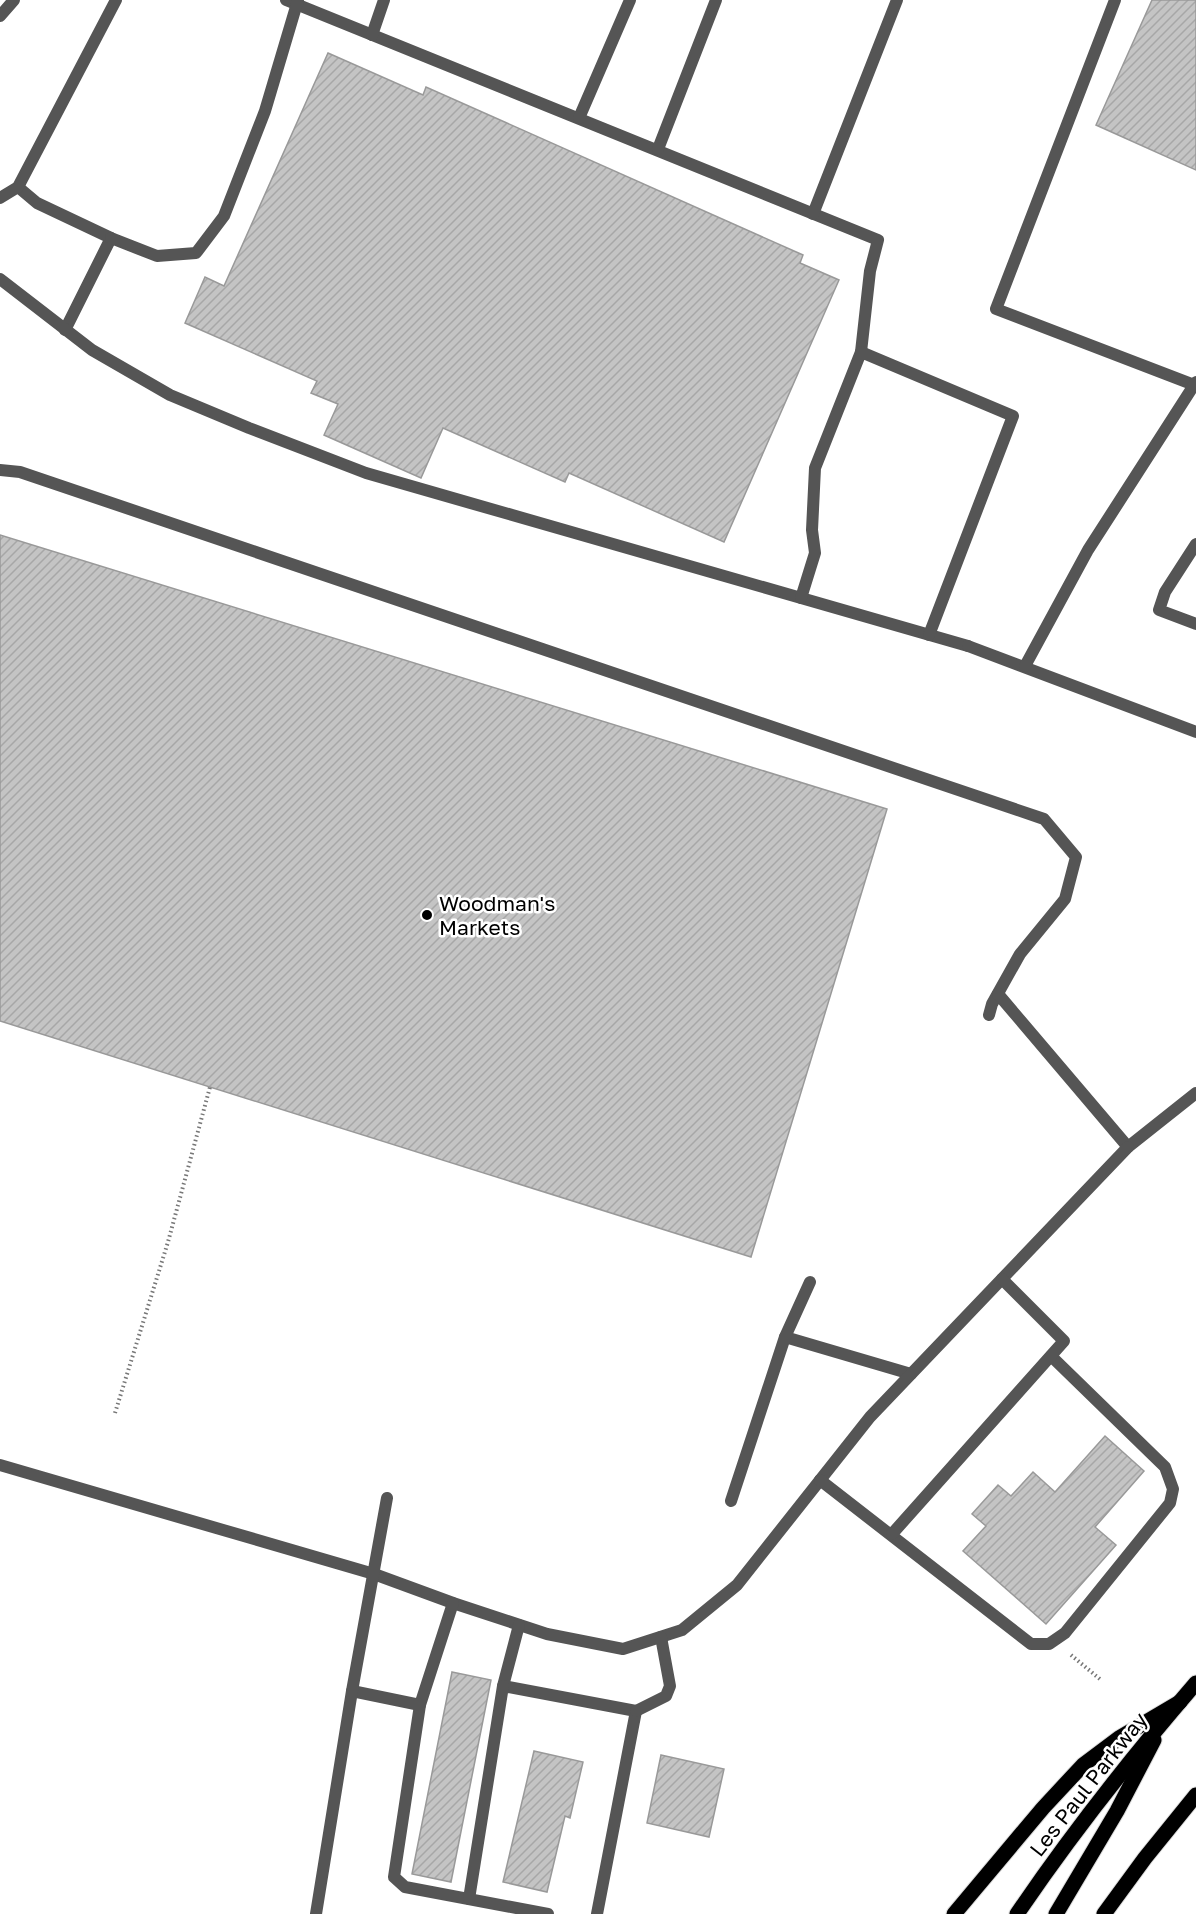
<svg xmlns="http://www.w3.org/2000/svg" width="1196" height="1914" viewBox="0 0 1196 1914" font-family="'Golos Text',sans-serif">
	<defs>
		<pattern id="building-hatch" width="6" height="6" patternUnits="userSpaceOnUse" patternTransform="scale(1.5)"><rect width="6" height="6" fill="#c4c4c4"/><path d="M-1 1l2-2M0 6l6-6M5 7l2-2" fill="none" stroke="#a7a7a7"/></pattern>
	</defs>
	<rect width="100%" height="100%" fill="#fff"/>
	<g fill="url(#building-hatch)" stroke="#999" stroke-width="1.5">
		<path d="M1152 0H1196V170L1096 125Z"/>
		<path d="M328 53 423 95 426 87 803 255 800 263 839 280 724 542 569 473 565 482 443 428 421 478 324 435 338 404 311 393 317 381 185 323 205 277 224 286Z"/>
		<path d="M0 535 887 809 751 1257 0 1021Z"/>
		<path d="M1105 1436 1144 1471 1095 1527 1116 1545 1046 1624 963 1551 986 1526 972 1514 998 1485 1011 1496 1033 1472 1055 1492Z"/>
		<path d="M452 1672 491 1680 451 1882 412 1874Z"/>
		<path d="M534 1751 583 1762 570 1818 565 1816 547 1892 503 1882Z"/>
		<path d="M661 1755 724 1769 709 1837 647 1823Z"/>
	</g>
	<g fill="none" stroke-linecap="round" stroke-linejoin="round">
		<defs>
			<g id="primary">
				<path d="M954 1914 1043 1808 1083 1765 1119 1738 1180 1702"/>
				<path d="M1017 1914C1072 1833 1132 1757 1196 1683"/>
				<path d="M1056 1914 1117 1811 1154 1740"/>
				<path d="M1104 1914 1145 1858 1196 1795"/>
			</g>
		</defs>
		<use href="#primary" stroke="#dbdbdb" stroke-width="17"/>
		<g stroke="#777" stroke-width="4" stroke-dasharray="1.5 3" stroke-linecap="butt">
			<path d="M115 1413 168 1242 210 1087"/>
			<path d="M1071 1655 1101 1680"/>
		</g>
		<g stroke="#555" stroke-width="12">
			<path d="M286 0 878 240 870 271 861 352"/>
			<path d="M1115 0 996 309 1194 385"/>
			<path d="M372 35 384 0"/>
			<path d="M579 118 630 0"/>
			<path d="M658 149 716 0"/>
			<path d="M18 187 37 203 111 238 65 330"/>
			<path d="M0 198 18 187 116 0"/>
			<path d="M813 214 897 0"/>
			<path d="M111 238 157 256 196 253 224 216 265 111 298 0"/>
			<path d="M0 279 92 350 170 395 249 428 366 473 968 646"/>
			<path d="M0 470 20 472 1044 819 1076 857 1065 899 1020 954 992 1004 989 1015"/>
			<path d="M1196 544 1165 592 1159 610 1196 624"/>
			<path d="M801 598 815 553 812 530 815 468 861 352 1013 416 929 635"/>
			<path d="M998 994 1128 1147 1196 1093"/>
			<path d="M785 1337 911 1374"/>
			<path d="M0 1465 374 1574 453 1603 547 1634 623 1649 682 1630 737 1585 870 1417 1128 1147"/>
			<path d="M820 1480 1031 1644H1049L1065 1633 1170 1503 1173 1489 1165 1467 1051 1356"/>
			<path d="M731 1501 785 1337 810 1282"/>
			<path d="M892 1534 1064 1341 1002 1279"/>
			<path d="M453 1603 420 1705 394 1877 405 1887 548 1914"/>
			<path d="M519 1625 503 1686 636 1711 597 1914"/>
			<path d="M352 1691 420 1705"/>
			<path d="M636 1711 666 1696 670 1686 661 1637"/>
			<path d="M469 1899 503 1686"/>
			<path d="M316 1914 352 1691 387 1498"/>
		</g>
		<g stroke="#555" stroke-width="12">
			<path d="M968 646 1196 732"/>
			<path d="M1025 666 1088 550 1196 382"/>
		</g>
		<path stroke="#555" stroke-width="12" d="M0 16 14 0"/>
		<use href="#primary" stroke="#000" stroke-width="15"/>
	</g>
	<circle fill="#000" stroke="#fff" stroke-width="2" cx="427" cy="915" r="6"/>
	<g text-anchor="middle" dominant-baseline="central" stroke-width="5" stroke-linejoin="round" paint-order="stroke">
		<g font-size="21" fill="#000" stroke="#fff" text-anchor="start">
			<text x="439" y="903">Woodman's<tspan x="439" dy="24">Markets</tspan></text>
		</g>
		<g font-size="21" fill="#000" stroke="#fff">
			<text transform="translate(1088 1784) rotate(-52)">Les Paul Parkway</text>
		</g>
	</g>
</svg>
